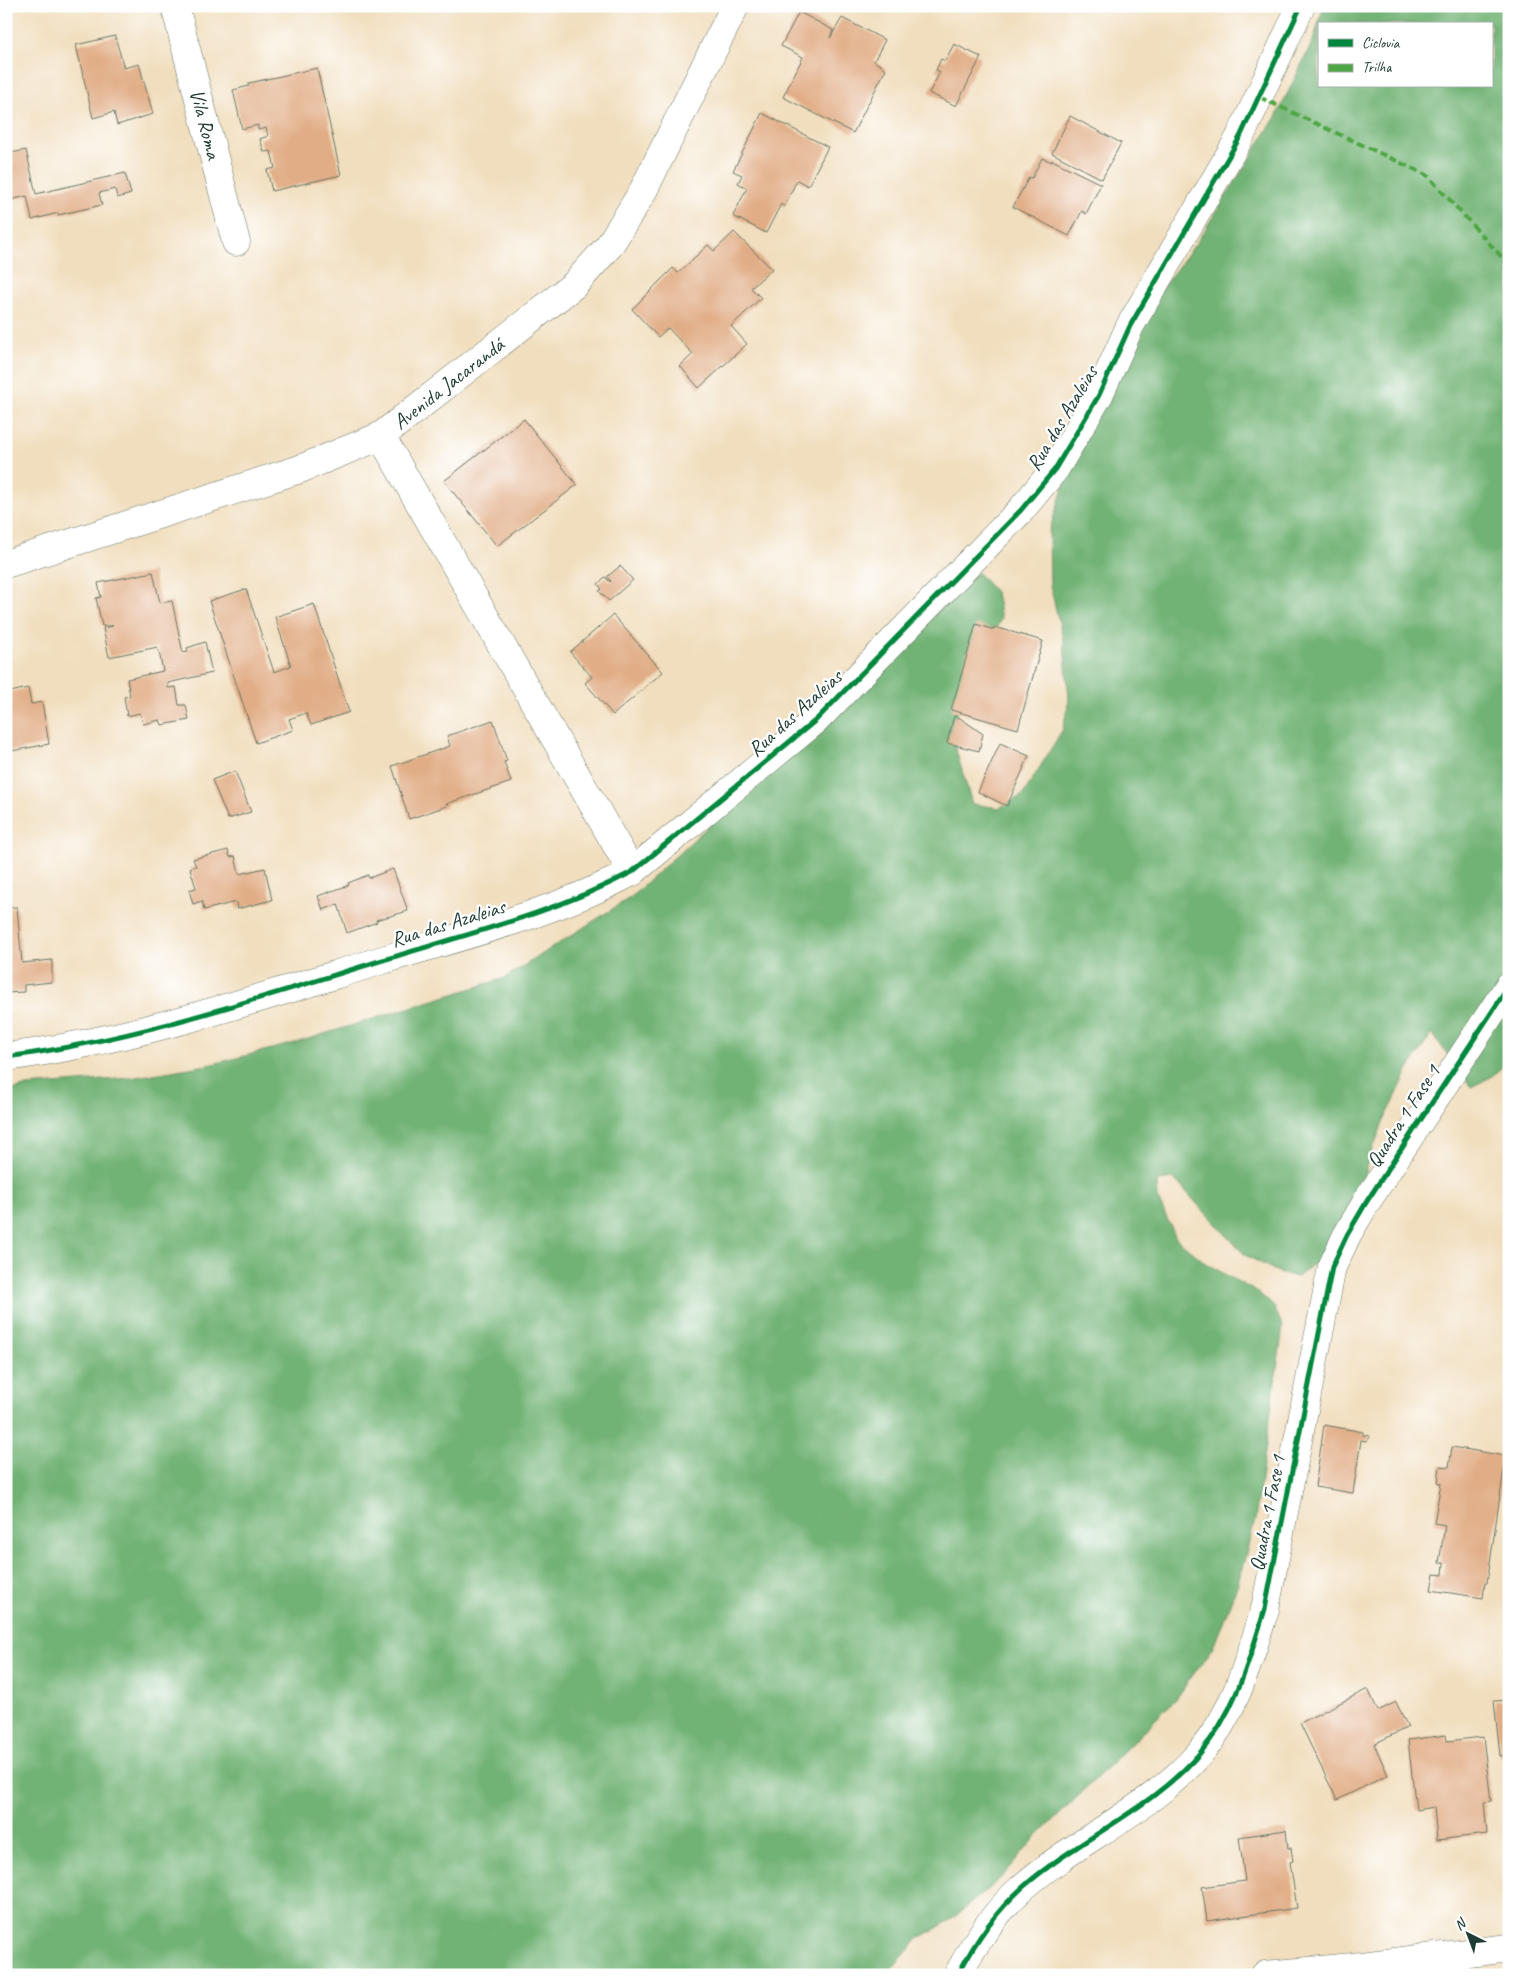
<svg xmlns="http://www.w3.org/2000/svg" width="1515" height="1981" viewBox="0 0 1515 1981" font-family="Caveat,sans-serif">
	<rect width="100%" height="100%" fill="#fff"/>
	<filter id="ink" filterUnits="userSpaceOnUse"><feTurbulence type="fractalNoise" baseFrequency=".02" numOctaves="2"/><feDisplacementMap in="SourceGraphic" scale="10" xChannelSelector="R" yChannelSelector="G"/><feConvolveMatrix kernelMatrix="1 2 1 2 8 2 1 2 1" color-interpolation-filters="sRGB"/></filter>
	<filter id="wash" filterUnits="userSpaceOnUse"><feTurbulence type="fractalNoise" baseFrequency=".0096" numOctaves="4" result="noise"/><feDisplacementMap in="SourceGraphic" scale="20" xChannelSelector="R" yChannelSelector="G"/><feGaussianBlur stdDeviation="1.12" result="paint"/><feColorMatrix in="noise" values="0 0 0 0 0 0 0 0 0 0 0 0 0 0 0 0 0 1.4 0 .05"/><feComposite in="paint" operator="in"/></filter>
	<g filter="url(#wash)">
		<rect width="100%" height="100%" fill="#f1debe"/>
		<path fill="#71b274" stroke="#487854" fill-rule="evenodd" d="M1324 6H1509V1051L1506 1063 1491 1077 1471 1087 1432 1033 1410 1067 1382 1125 1366 1167V1190L1334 1247 1298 1277 1280 1273 1245 1255 1174 1179 1157 1181 1158 1199 1176 1238 1207 1264 1260 1294 1274 1307 1283 1327 1255 1520 1238 1583 1214 1645 1176 1699 1031 1843 1003 1876 952 1919 918 1939 891 1970V1975H6V1092L27 1086 130 1078 213 1064 295 1043 505 978 631 897 859 688 977 572 996 593 1001 618 950 730 972 804 999 808 1023 795 1063 729 1069 699 1064 643 1050 585 1049 532 1074 454 1137 321 1197 242 1276 117 1313 41ZM1319 24H1491V86H1319Z"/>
		<g id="blocks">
			<g fill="#e1ad86">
				<path d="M799 12 833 30 830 38 842 18 885 40 874 61 886 69 853 133 783 97 803 57 781 46Z"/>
				<path d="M115 36 124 68 139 64 153 114 117 125 114 112 93 118 76 45Z"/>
				<path d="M954 44 981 57 956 106 929 93 940 72 936 70 941 59 945 61Z"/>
				<path d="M317 68 341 175 272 191 267 170 275 168 271 151 264 152 260 139 268 136 266 128 258 130V125L242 129 233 90 249 86V83Z"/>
				<path d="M762 113 828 147 808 186 797 180 784 207 781 204 766 233 733 216 747 188 738 183 742 175 733 171Z"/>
				<path d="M1070 116 1121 143 1102 179 1052 153Z"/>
				<path d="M26 150 36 194 125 173 131 194 117 198 115 189 99 193 102 205 58 215V213L32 220 27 196 6 201V154Z"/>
				<path d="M1042 158 1052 162V160L1101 184 1086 214 1082 211 1069 236 1013 207 1029 177 1032 178Z"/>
				<path d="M734 232 772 269 751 288 761 298 731 326 747 344 699 388 680 366 693 354 668 328 658 337 632 309 673 268 678 273 708 245 714 251Z"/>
				<path d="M524 419 577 485 497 546 444 481Z"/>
				<path d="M620 566 633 580 609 601 599 591 602 589 598 584 605 577 610 582 611 581 607 577Z"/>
				<path d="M153 572 160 603 172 601 183 653 188 652 187 648 205 642 212 673 168 683V688L176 687 179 705H186L189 720 162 725 160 720 143 724 140 713 127 716 124 697 130 696 127 679 163 671 158 647 109 657 103 628 113 626H102L96 598 101 597 98 583Z"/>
				<path d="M246 589 274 672 291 666 275 617 314 604 349 712 311 725 306 713 289 719 293 730 256 743 209 601Z"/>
				<path d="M613 615 663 672 613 715 585 683 592 677 570 652Z"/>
				<path d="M976 624 994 630 995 627 1043 641 1018 729 951 710Z"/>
				<path d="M28 688 31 704 42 702 49 744 6 752V693Z"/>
				<path d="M954 716 960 718 983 734 979 751 947 743Z"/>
				<path d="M493 720 507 761 504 762 511 782 446 804 447 806 409 819 392 766 450 746 447 736Z"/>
				<path d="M1000 743 1029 756 1007 806 978 792Z"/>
				<path d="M235 771 251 812 228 819 212 780Z"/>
				<path d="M228 850 230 857 235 856 239 874 265 868 272 900 237 909 236 902 204 910 202 901 193 904 189 890 196 888 190 868 196 866 193 859Z"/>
				<path d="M393 869 408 911 376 920 377 922 347 933 338 904 323 910 318 896 349 885 348 883 368 875 369 878Z"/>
				<path d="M17 907 22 963 52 960V982L24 985V992L6 993V908Z"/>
				<path d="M1324 1425 1363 1432V1435L1370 1436 1366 1441 1361 1440 1353 1493 1315 1487Z"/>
				<path d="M1452 1447 1506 1456 1487 1583H1485L1483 1598 1431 1590 1434 1574 1443 1575 1444 1563H1439L1445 1525 1434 1523 1441 1483H1438L1440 1466 1449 1467Z"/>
				<path d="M1368 1689 1378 1711 1396 1702 1408 1727 1374 1744 1388 1775 1337 1800 1300 1723Z"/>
				<path d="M1509 1700V1755L1500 1756 1494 1701Z"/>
				<path d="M1446 1735 1447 1741 1483 1737 1491 1801 1484 1802 1487 1834 1437 1840 1434 1807 1416 1810 1408 1740Z"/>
				<path d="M1286 1830 1288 1848H1291L1293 1861 1290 1862 1297 1908 1207 1921 1202 1887 1245 1881 1239 1837Z"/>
			</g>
		</g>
	</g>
	<g filter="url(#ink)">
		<use href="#blocks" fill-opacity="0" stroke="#687564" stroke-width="1"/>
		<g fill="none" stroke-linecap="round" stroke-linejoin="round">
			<defs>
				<g id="minor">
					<path id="s1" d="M175 6 236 242"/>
					<path d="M381 436 632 872"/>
					<path id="s2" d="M6 564 300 469 381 436 574 285 609 246 642 193 735 6"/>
					<path d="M6 1057C135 1040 259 998 383 960 467 934 555 913 632 872L816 720 1021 510 1055 469 1099 395 1130 326 1240 137 1301 6"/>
					<path d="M958 1975C974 1943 996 1911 1023 1887 1079 1838 1151 1810 1200 1753 1236 1711 1249 1660 1265 1609L1332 1267 1347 1235 1367 1201 1509 986"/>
					<path d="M1265 1975 1353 1967 1509 1948"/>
				</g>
			</defs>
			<use href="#minor" stroke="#687564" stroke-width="29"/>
			<use href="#minor" stroke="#fff" stroke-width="28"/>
			<path stroke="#4fa644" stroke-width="4" stroke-dasharray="8 4" stroke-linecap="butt" d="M1259 97 1427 175 1509 265"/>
			<defs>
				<g id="cycleway">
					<path d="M6 1057C135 1040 259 998 383 960 467 934 555 913 632 872L816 720 1021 510 1055 469 1099 395 1130 326 1240 137 1301 6"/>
					<path d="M958 1975C974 1943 996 1911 1023 1887 1079 1838 1151 1810 1200 1753 1236 1711 1249 1660 1265 1609L1332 1267 1347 1235 1367 1201 1509 986"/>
				</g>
			</defs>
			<use href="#cycleway" stroke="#fff" stroke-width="8"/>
			<use href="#cycleway" stroke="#00873e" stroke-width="5"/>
		</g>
	</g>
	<g text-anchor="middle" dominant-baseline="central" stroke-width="4.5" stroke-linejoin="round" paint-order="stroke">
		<g font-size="21" fill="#1f3d34" stroke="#fff">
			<text stroke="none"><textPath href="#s1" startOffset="122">Vila Roma</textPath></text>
			<text stroke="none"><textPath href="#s2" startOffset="482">Avenida Jacarandá</textPath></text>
			<text transform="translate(1062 418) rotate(-59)">Rua das Azaleias</text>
			<text transform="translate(795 713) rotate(-42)">Rua das Azaleias</text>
			<text transform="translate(448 923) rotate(-17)">Rua das Azaleias</text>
			<text transform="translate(1403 1116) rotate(-57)">Quadra 1 Fase 1</text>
			<text transform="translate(1267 1513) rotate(-79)">Quadra 1 Fase 1</text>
		</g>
	</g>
	<rect width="1515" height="1981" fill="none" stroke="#fff" stroke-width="25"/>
	<rect x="1318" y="22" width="175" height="65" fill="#ffffff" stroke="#a5b1ae"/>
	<rect x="1328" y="39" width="25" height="8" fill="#00873e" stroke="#a5b1ae"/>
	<text x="1362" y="48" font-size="15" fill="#1f3d34">Ciclovia</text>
	<rect x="1328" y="64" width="25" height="8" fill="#4fa644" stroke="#a5b1ae"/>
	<text x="1362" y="72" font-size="15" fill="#1f3d34">Trilha</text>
	<g transform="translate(1468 1934) rotate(318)" stroke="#ffffff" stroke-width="4" paint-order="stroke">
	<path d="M0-4L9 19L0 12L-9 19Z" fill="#1f3d34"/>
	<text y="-8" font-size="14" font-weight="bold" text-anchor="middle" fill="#1f3d34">N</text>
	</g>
</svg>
